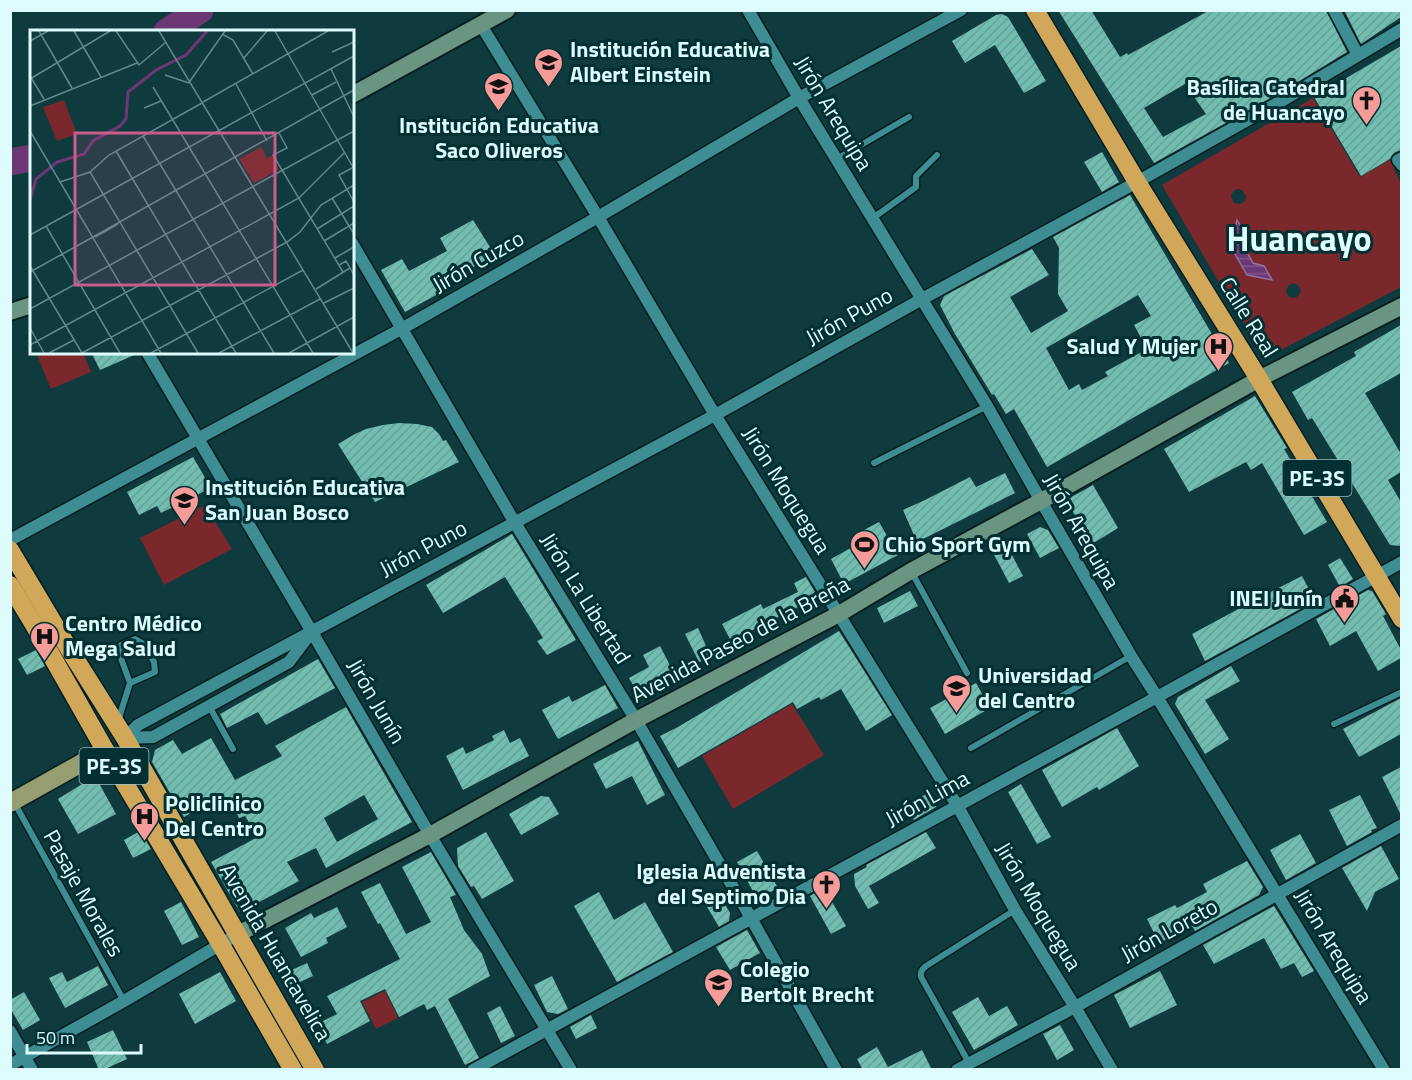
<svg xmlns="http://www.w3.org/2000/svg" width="1412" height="1080" viewBox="0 0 1412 1080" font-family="'Titillium Web',sans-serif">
	<defs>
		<pattern id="water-rules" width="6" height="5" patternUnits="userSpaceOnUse" patternTransform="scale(1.5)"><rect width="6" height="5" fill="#6d3776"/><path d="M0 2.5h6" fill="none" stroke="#81558b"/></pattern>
		<pattern id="building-hatch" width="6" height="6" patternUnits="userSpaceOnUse" patternTransform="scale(1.5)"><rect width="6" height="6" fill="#72bdb0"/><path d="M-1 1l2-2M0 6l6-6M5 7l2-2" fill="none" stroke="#66a197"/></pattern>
	</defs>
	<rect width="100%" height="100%" fill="#0f3a3e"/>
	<g fill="#7a282b" fill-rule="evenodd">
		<path d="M1313 98 1360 177 1400 154 1394 169 1401 184V287L1264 359 1162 185ZM1238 189 1242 190 1246 196 1245 201 1240 204 1234 203 1232 199 1231 195 1235 190ZM1237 221 1243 245 1253 263 1264 266 1247 274 1231 247ZM1293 283 1298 285 1301 290 1299 295 1295 298 1289 297 1286 292 1288 286Z"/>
		<path d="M36 353H83L91 372 51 389Z"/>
		<path d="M205 505 232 549 164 585 140 538Z"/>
		<path d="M792 704 824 755 733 809 702 756Z"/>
		<path d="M385 991 398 1018 376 1029 362 1002Z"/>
	</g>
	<path fill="url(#water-rules)" stroke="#8f729f" stroke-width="1.5" d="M1237 220 1245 234 1243 245 1253 263 1264 266 1272 280 1247 275 1231 247Z"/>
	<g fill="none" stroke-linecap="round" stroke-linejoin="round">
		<g stroke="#6d3776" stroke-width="27">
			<path d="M167 32 200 10"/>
			<path d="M10 162 32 158"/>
		</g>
	</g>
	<g fill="url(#building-hatch)" fill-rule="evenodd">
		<path d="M1058 10H1091L1120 57 1127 53 1128 55 1210 10H1326L1347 52 1283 91 1154 163ZM1185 84 1206 114 1163 137 1144 108Z"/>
		<path d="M1344 10H1401V17L1361 44Z"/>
		<path d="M1002 14 1008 17 1046 81 1024 93 995 45 965 63 952 41 996 15Z"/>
		<path d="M1401 46V150L1394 153 1390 159 1361 176 1314 97Z"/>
		<path d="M1102 152 1119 182 1102 192 1084 162Z"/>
		<path d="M1130 195 1229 363 1047 467 1014 409 1006 414 994 394 992 395 955 334 940 305 944 296 1032 249 1049 275 1010 297 1031 333 1068 311 1058 294 1059 248 1053 237ZM1138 295 1151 316 1134 325 1147 349 1105 372 1108 376 1082 390 1079 384 1069 390 1046 348Z"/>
		<path d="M473 220 495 255 446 282 449 288 405 312 381 270 402 259 409 271 447 251 440 238Z"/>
		<path d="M1401 325V373L1365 393 1401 454V472L1388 480 1401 502V546L1390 545 1312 418 1308 420 1292 392 1356 356 1354 352Z"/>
		<path d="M91 352H139V353L100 370Z"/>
		<path d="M1255 396 1287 448 1284 449 1327 522 1304 535 1262 463 1251 470 1246 462 1189 492 1164 449Z"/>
		<path d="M399 423 417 424 432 427 439 434 443 441 446 440 459 462 375 502 338 444 355 434 366 429 383 425Z"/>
		<path d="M193 457 211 488 161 513 157 506 139 515 127 492Z"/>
		<path d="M1005 473 1015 493 917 542 903 510 925 500 970 477 976 487Z"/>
		<path d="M1093 485 1118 528 1092 544 1066 500Z"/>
		<path d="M879 522 898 555 844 584 831 559 867 539 862 531Z"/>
		<path d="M1040 527 1048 530 1059 548 1040 558 1027 534Z"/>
		<path d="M512 534 576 640 547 655 537 641 543 638 505 577 443 613 426 585Z"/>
		<path d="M1004 540 1023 576 1009 583 990 547Z"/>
		<path d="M1340 558 1353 579 1340 587 1328 565Z"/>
		<path d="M1302 576 1315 601 1205 661 1192 634 1257 599Z"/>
		<path d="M806 577 818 597 731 641 722 624 761 604 763 609 798 592 794 583Z"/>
		<path d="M1368 590 1372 591 1386 614 1383 616 1401 650V658L1378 671 1356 631 1330 646 1316 619Z"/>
		<path d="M910 591 918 606 884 623 877 608Z"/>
		<path d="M698 628 711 657 699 662 685 634Z"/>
		<path d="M839 631 892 715 866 731 841 689 821 700 819 697 797 709 793 702 678 768 660 736 678 727Z"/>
		<path d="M660 646 675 675 638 694 629 678 649 667 643 655Z"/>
		<path d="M36 650 45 666 27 675 18 659Z"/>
		<path d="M318 659 335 688 266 725 258 712 227 728 220 714Z"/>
		<path d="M1231 666 1240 681 1205 700 1229 739 1205 754 1175 704 1178 697Z"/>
		<path d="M976 683 990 708 945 734 930 708Z"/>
		<path d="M605 685 618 708 558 739 542 710 569 696 572 702Z"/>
		<path d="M1401 698V734L1359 757 1343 729Z"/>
		<path d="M346 707 412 822 326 868 316 848 287 862 299 881 240 912 211 862 258 837 245 816 239 818 234 808 232 810 223 795 184 817 152 762 155 750 173 740 182 754 211 738 235 780 282 756 275 746ZM364 795 378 819 337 842 324 818Z"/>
		<path d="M1117 728 1139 766 1099 790 1097 787 1062 807 1042 770Z"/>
		<path d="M504 730 510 743 520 738 529 756 463 790 446 756 463 747 466 754 494 740 492 736Z"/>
		<path d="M638 741 665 795 647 805 632 776 606 789 593 764Z"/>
		<path d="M1401 767V815L1382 777Z"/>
		<path d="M95 776 116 814 78 834 58 799Z"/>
		<path d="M1021 784 1051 837 1037 844 1008 792Z"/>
		<path d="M928 793 936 807 914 820 905 806Z"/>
		<path d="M1360 795 1377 828 1371 830 1372 832 1347 846 1329 810Z"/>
		<path d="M541 796 549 797 559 814 521 835 509 814Z"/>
		<path d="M140 831 151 849 133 858 124 840Z"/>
		<path d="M486 832 514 881 482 899 474 886 471 887 458 866 457 848Z"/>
		<path d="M926 832 936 848 869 886 879 903 868 909 855 886 854 874 867 867 866 865Z"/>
		<path d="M1300 834 1316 863 1286 880 1270 850Z"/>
		<path d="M1381 846 1399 879 1375 892 1367 911 1342 868Z"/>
		<path d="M757 851 778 888 763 896 755 895 737 862Z"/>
		<path d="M431 852 456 895 450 897 464 930 482 954 490 976 448 999 479 1058 465 1065 435 1006 427 1010 424 1004 399 1017 385 989 360 1001 370 1021 327 1044 317 1024 337 1014 327 996 400 959 380 923 378 924 361 892 380 883 406 934 431 922 402 867Z"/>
		<path d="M1247 861 1263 887 1259 895 1195 931 1193 927 1159 943 1147 919 1175 905 1177 908 1207 892 1203 884Z"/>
		<path d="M824 888 846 926 831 934 810 896Z"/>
		<path d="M599 892 614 920 645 902 673 952 617 982 574 906Z"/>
		<path d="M718 892 730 913 729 921 719 927 703 900Z"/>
		<path d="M181 902 199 937 182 945 164 911Z"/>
		<path d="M1274 906 1314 971 1302 977 1294 963 1281 969 1264 938 1214 964 1203 945Z"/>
		<path d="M337 907 347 927 326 938 328 943 301 957 285 928 311 913 314 918Z"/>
		<path d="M747 930 760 953 730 970 716 947Z"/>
		<path d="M307 963 313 976 289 987 283 974Z"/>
		<path d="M98 966 108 985 65 1008 49 978 62 972 67 982Z"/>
		<path d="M1160 971 1177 1005 1130 1028 1114 995Z"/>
		<path d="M220 972 236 1001 195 1024 179 994Z"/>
		<path d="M552 976 568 1009 558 1014 547 1012 534 985Z"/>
		<path d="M24 992 40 1020 23 1030 10 1008V1000Z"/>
		<path d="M978 997 989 1016 1007 1006 1018 1025 974 1050 952 1012Z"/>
		<path d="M500 1006 515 1036 501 1043 487 1013Z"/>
		<path d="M591 1015 597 1028 576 1039 570 1027Z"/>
		<path d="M1060 1025 1074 1050 1057 1060 1043 1034Z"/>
		<path d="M113 1030 127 1059 103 1070H99L87 1042Z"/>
		<path d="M877 1047 888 1067 922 1050 932 1070H863L857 1059Z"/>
	</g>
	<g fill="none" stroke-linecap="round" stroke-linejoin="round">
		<defs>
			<g id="lane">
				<path d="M837 159 909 117"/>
				<path d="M873 218 916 187V176L937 155"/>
				<path d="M874 463 987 406"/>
				<path d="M911 571 967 673"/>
				<path d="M209 706 233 749"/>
				<path d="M118 721 130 683 119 653 121 645 135 639 144 644 154 662 155 672 130 683"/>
				<path d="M1334 724 1402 692"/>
				<path d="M971 748 1131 656"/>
				<path d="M14 802 124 1001"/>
				<path d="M969 1063 921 977C920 972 922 969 926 966L1015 910"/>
			</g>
			<g id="street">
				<path d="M748 10 799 98 987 406 1041 501 1131 656 1157 697 1384 1070"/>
				<path d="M1334 10 1358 55"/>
				<path d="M481 25 598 217 715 415 957 805 1015 910 1075 1007 1112 1070"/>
				<path d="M1402 158 1398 160 1402 165"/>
				<path d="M352 243 515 523 636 720 751 918 836 1070"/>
				<path d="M147 352 312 632 430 835 571 1070"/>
				<path d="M10 540 403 328 598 217 799 98 961 10"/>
				<path d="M125 738 138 725 715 415 922 299 1137 182 1283 100 1402 29"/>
				<path d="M125 738 153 737 289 662 310 634"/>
				<path d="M10 1031 32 1070"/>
				<path d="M10 1065 124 1001 238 934"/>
				<path d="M473 1070 1157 697 1402 562"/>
				<path d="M957 1070 1075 1007 1402 825"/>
			</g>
			<g id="secondary">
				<path d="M352 95 507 10"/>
				<path d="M10 312 32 305"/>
				<path d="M238 934 430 835 636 720 839 614 911 571 1041 501 1259 379 1402 306"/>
			</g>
			<path id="primary" d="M10 803 105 750"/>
			<g id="highway">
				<path d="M1035 10 1137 182 1259 379 1402 619"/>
				<path d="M10 550 69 649 125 738 315 1070"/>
				<path d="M10 585 33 623 105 750 221 945 293 1070"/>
			</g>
		</defs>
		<use href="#lane" stroke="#061f21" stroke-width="9"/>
		<use href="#street" stroke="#061f21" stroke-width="15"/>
		<use href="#secondary" stroke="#061f21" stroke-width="20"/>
		<use href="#primary" stroke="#061f21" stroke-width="21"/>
		<use href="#highway" stroke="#061f21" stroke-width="21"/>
		<use href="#lane" stroke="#3e8d93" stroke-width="6"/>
		<use href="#street" stroke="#3e8d93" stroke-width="12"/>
		<use href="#secondary" stroke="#6a9582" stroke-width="16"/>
		<use href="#primary" stroke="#969d71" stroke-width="18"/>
		<use href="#highway" stroke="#d1a85a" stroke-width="18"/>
	</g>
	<defs>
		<symbol id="school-pin" viewBox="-11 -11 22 30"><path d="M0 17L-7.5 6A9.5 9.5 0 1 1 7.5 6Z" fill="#f59b98" stroke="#033033"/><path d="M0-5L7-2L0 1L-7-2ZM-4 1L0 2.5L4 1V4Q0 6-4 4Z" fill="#111"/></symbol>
		<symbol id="church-pin" viewBox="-11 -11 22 30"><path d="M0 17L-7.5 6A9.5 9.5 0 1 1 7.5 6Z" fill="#f59b98" stroke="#033033"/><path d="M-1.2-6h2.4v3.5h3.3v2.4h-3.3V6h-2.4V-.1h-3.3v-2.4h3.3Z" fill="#111"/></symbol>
		<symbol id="hospital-pin" viewBox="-11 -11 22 30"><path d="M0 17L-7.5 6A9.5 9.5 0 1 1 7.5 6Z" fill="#f59b98" stroke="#033033"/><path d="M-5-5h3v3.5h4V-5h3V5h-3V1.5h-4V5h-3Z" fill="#111"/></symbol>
		<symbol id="stadium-pin" viewBox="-11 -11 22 30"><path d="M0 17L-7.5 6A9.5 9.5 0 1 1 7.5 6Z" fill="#f59b98" stroke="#033033"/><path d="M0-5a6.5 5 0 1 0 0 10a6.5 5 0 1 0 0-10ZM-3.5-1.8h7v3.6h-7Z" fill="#111"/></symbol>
		<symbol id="civic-pin" viewBox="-11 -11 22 30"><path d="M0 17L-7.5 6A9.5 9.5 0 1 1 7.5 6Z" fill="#f59b98" stroke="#033033"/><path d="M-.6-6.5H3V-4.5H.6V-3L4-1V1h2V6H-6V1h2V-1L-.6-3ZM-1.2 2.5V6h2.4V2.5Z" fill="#111"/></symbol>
		<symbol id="university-pin" viewBox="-11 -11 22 30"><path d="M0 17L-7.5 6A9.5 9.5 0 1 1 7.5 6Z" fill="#f59b98" stroke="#033033"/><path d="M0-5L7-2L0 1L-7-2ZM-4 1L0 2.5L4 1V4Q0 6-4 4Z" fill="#111"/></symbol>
	</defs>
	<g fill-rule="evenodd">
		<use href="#school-pin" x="532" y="46" width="33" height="45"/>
		<use href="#school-pin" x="482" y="70" width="33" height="45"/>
		<use href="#church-pin" x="1350" y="84" width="33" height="45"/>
		<use href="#hospital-pin" x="1202" y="330" width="33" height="45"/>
		<use href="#school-pin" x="168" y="484" width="33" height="45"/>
		<use href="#stadium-pin" x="848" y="528" width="33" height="45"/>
		<use href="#civic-pin" x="1328" y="582" width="33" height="45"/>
		<use href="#hospital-pin" x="28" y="620" width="33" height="45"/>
		<use href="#university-pin" x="940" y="672" width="33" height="45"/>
		<use href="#hospital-pin" x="128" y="800" width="33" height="45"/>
		<use href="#church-pin" x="810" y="868" width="33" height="45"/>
		<use href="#school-pin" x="702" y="966" width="33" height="45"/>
	</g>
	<g text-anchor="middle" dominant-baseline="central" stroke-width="6" stroke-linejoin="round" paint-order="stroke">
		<g fill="#033033" stroke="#9cbfc1" stroke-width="1.5">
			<rect x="1282.5" y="460" width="69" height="36" rx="4.5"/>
			<rect x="79.5" y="748" width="69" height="36" rx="4.5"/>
		</g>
		<g font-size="21" font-weight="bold" fill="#defcfe">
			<text x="1317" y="478">PE-3S</text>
			<text x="114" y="766">PE-3S</text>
		</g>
		<g font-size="22" font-weight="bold" fill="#defcfe" stroke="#033033" text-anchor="start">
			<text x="570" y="49">Institución Educativa<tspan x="570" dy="25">Albert Einstein</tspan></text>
			<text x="1345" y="87" text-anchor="end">Basílica Catedral<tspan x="1345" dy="25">de Huancayo</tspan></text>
			<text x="499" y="125" text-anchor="middle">Institución Educativa<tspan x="499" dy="25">Saco Oliveros</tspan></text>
			<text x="1198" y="346" text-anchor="end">Salud Y Mujer</text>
			<text x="205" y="487">Institución Educativa<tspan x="205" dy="25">San Juan Bosco</tspan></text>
			<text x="885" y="544">Chio Sport Gym</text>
			<text x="1323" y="598" text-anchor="end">INEI Junín</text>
			<text x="65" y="623">Centro Médico<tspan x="65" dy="25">Mega Salud</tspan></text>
			<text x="978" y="675">Universidad<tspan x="978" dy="25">del Centro</tspan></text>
			<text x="165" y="803">Policlinico<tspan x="165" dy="25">Del Centro</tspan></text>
			<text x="806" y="871" text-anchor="end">Iglesia Adventista<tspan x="806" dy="25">del Septimo Dia</tspan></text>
			<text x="740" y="969">Colegio<tspan x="740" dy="25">Bertolt Brecht</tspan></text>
		</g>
		<g font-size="22" fill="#defcfe" stroke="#033033">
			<text transform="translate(834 113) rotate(59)">Jirón Arequipa</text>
			<text transform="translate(478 261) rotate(-30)">Jirón Cuzco</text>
			<text transform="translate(849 316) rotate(-29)">Jirón Puno</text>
			<text transform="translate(1249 317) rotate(58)">Calle Real</text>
			<text transform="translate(787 490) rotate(58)">Jirón Moquegua</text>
			<text transform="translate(1082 531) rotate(60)">Jirón Arequipa</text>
			<text transform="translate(423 548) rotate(-28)">Jirón Puno</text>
			<text transform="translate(586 598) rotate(58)">Jirón La Libertad</text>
			<text transform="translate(740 639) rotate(-28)">Avenida Paseo de la Breña</text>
			<text transform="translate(377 701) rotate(60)">Jirón Junín</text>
			<text transform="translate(927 798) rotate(-29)">Jirón Lima</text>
			<text transform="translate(84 893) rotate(61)">Pasaje Morales</text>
			<text transform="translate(1039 906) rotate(59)">Jirón Moquegua</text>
			<text transform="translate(1169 930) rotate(-29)">Jirón Loreto</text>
			<text transform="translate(1334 946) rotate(59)">Jirón Arequipa</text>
			<text transform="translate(276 952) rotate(60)">Avenida Huancavelica</text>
		</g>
		<g font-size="34" font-weight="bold" fill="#defcfe" stroke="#033033">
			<text x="1299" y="238">Huancayo</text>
		</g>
	</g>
	<g transform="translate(30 30)">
		<rect width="324" height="324" fill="#0f3a3e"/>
		<path d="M34 70 47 104 27 111 13 77ZM231 117 237 128 243 125 249 140 224 153 209 129Z" fill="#7a282b"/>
		<path fill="none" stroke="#6d3776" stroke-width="3" d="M0 170 6 149 27 132 54 124 63 111 90 96 96 89 98 62 126 40 156 25 177 1"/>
		<path fill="none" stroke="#62888b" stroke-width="1.5" d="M9 1 42 58M44 1 71 47M86 1 109 35 135 13M129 1 323 323M245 1 324 139M192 4 203 10 223 44M0 11 18 1M302 22 324 12M214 28 237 1M301 39 324 87M135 45 159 53M0 46 14 69M0 49 80 1M160 51 195 1M206 54 237 111M123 57 283 323M282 65 306 52M173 72 298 1M0 76 107 33M114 78 131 71M0 101 131 323M249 103 257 118 243 125 313 242M113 106 244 323M86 121 206 323M322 138 309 145 324 172M60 142 168 323M30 152 60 142 79 125 172 73M302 168 324 204M16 196 90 323M287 199 324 176M0 205 324 26M63 207 324 60M65 207 88 194M294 211 324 193M305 228 324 217M309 235 316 231 324 245M0 236 52 323M0 242 63 207M286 259 320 238M294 273 324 258M0 279 324 101M0 298 14 323M0 315 269 168 315 122M19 323 44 310M52 323 257 212 270 202 291 175 324 155M121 323 273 240M189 323 290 269M259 323 324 287"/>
		<path fill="#ca5c8c" fill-opacity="0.15" stroke="#ca5c8c" stroke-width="3" d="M45 103H245V255H45Z"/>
		<rect width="324" height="324" fill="none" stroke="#defcfe" stroke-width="3"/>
	</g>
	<rect width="1412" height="1080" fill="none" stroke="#defcfe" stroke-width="24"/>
	<path d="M27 1044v9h114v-9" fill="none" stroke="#defcfe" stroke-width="3"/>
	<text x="36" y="1044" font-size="18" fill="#defcfe" stroke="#033033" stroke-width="4.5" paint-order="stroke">50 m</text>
</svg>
